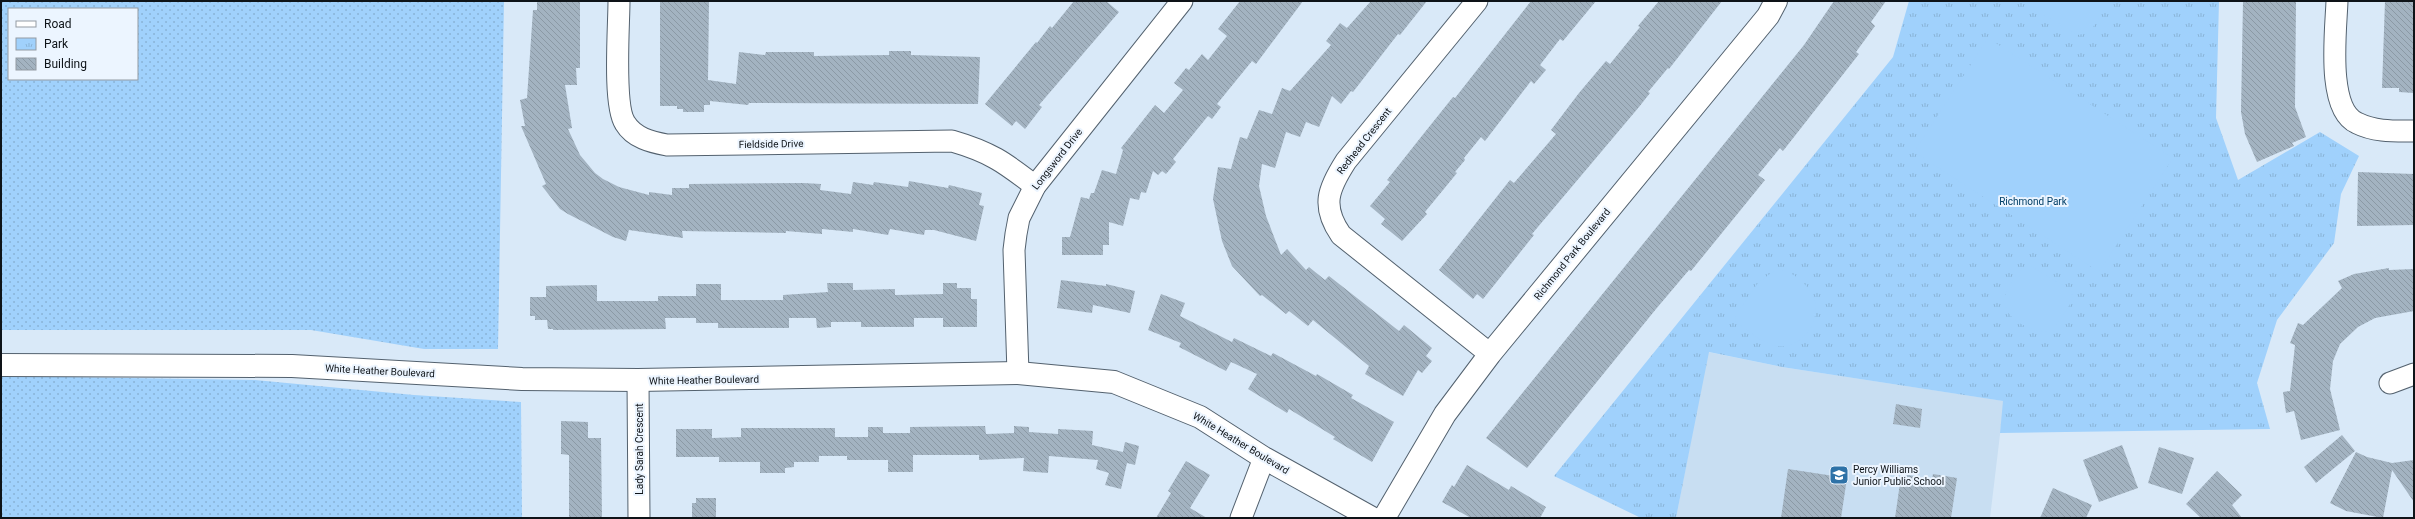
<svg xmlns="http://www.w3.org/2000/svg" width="2415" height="519" viewBox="0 0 2415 519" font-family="Roboto,sans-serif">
	<defs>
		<pattern id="grass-dots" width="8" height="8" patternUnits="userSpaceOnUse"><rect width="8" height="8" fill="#a0d1fc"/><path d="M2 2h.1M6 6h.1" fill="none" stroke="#89b3d7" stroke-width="1.8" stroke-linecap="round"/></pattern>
		<pattern id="park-tufts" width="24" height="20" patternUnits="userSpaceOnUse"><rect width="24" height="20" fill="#a0d1fc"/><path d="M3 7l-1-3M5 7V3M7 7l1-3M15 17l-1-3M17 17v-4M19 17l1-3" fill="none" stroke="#89b3d7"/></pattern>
		<pattern id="building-back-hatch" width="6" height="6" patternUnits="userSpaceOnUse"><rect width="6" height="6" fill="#a3b3c1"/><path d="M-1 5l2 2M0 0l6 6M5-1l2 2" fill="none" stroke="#8b99a5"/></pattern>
	</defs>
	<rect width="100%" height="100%" fill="#d9e9f8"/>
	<path fill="#c8def2" d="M1708 352 1782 367 2004 401 1990 518H1676Z"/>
	<g fill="url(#grass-dots)" fill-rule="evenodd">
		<path d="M1 1H504L498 349H424L311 330H1ZM9 9H137V79H9Z"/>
		<path d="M1 376 255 380 414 395 521 402 522 518H1Z"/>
	</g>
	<path fill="url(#park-tufts)" d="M1909 1H2219L2216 118 2238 180 2320 132 2359 156 2341 194 2334 243 2277 320 2257 383 2270 429 2000 433 2003 401 1782 367 1709 352 1676 518H1641L1554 476 1893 57Z"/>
	<g fill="#a0d1fc">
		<path d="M2035 1H2110L2089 33 2077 35 2043 14Z"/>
		<path d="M1988 38 2173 158 2099 272 1914 152Z"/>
		<path d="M2027 264 2071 290 2073 299C2067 308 2059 327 2048 331 2042 333 2033 330 2027 327 1992 312 2004 284 2027 264Z"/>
		<path d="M1775 270C1785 270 1792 273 1800 280 1807 286 1815 295 1816 305 1817 326 1799 350 1776 346 1761 343 1748 330 1736 322L1735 316 1758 283Z"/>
	</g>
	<g fill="url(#building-back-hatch)">
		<path d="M537 1H580V68H576L577 85H565L572 128 568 129 580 155 595 173 603 179 619 187 649 195V192L672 195V188H689V184L803 183 821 184 820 190 851 194 853 182 873 185 874 182 908 187 909 181 948 188 949 185 982 193 979 205 984 206 976 241 934 230H925L924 235 890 229 888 235 853 229V232L822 229V234L786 231V233L682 231 683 238 629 230 626 241 613 237 568 214 560 209 542 186 546 184 521 126H525L520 100 527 98 533 10H537Z"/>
		<path d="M660 1H709L708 80 736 84 739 52 765 55 766 52H814V56L889 55V51H911V55L980 57 978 104 749 103 748 105 710 101V105H704V112H683V109H677V106H660Z"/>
		<path d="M1074 1H1106L1119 12 1039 105 1042 107 1025 129 1016 121 1012 126 985 104 1036 42 1037 43 1050 26 1052 28Z"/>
		<path d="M1240 1H1303L1256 64 1252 61 1217 104 1221 107 1212 119 1208 116 1173 159 1176 162 1166 174 1162 171 1158 175 1153 171 1146 193 1141 192 1139 200 1130 198 1123 226 1109 222V245H1103V255H1062V237H1070L1081 197 1089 199 1091 193H1094L1102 170 1116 174 1123 150 1121 148 1155 105 1164 113 1183 90 1174 83 1186 68 1189 70 1202 54 1208 60 1227 36 1218 29Z"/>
		<path d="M1371 1H1427L1400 35 1398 34 1353 92 1351 91 1341 104 1332 96 1319 127 1306 122 1300 137 1286 132 1275 168 1262 164 1259 186 1266 216 1281 255 1287 249 1306 270 1309 267 1325 280 1329 276 1399 331 1404 325 1432 348 1426 356 1432 361 1422 373 1418 370 1403 396 1365 374 1369 366 1313 320 1308 326 1289 311 1286 314 1262 295 1260 296 1232 266 1222 241 1213 199 1218 167 1231 169 1240 137 1247 139 1259 110 1272 114 1282 88 1290 91 1331 45 1326 41 1340 23 1347 28Z"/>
		<path d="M1531 1H1596L1563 41 1560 39 1540 65 1546 70 1534 84 1531 81 1485 141 1481 137 1464 158 1465 160 1455 172 1457 173 1425 212 1427 214 1402 241 1381 224 1385 219 1370 206 1390 182 1387 180 1421 137 1453 97 1455 98Z"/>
		<path d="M1659 1H1722L1669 69 1668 68 1648 92 1650 93 1639 107 1532 234 1534 235 1499 279 1483 299 1477 294 1473 299 1439 270 1510 180 1514 183 1556 134 1551 130 1579 93 1606 61 1610 64 1640 27 1638 26Z"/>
		<path d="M1834 1H1886L1871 22 1875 26 1856 52 1859 54 1783 151 1780 148 1758 175 1765 180 1691 271 1689 270 1656 309 1527 468 1486 438 1804 45Z"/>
		<path d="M2243 1 2296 2 2295 107 2306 137 2292 143 2294 146 2257 162 2245 134 2241 112Z"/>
		<path d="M2385 1H2414V93L2399 92V88H2382Z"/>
		<path d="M2358 172 2414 174V225L2357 226Z"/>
		<path d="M2389 268V270L2414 269V311L2375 318 2358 327 2340 344 2333 361 2330 389 2340 430 2301 440 2294 411 2286 413 2283 392 2290 391 2295 345 2290 343 2298 323 2303 325 2342 288 2338 281 2354 274Z"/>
		<path d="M1061 280 1106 286V284L1135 291 1130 313 1093 305 1092 313 1057 308Z"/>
		<path d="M827 283H853V290L895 289V295L943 294V283H957V288H971V299H977V327H943V318H914V327H861V322H831V327L817 328 816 318H789V328H718V323H696V318H665L666 329 553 330V329H548L547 320H535V316H530V297H546V286L597 285V301H658V296H696V284H721V300H783V295L828 292Z"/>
		<path d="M1161 294 1185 303 1180 316 1232 342 1234 338 1271 356 1273 353 1316 376 1317 374 1353 395 1351 398 1394 422 1372 462 1333 439 1335 437 1289 409 1287 413 1248 389 1257 374 1231 362 1226 371 1179 347 1181 343 1148 330Z"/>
		<path d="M1896 404 1922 409 1920 428 1893 424Z"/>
		<path d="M561 421 588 422V438H601L602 518H569V455L561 454Z"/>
		<path d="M985 426 986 434 1014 433V426L1029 427V432L1058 434V429L1093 431 1092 445 1123 452 1125 442 1139 446 1135 465 1127 463 1121 489 1105 485 1109 473 1096 469 1098 460 1049 456 1048 473 1023 471 1024 458 979 460V455H913V472H888V460H847V456H819V462H794V467L785 468V473H760V462H719V457H676V429H712V438L741 437V428H835V437H868V427H883V433H910V427Z"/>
		<path d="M2342 435 2355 451 2316 483 2304 467Z"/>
		<path d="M2122 445 2138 488 2099 502 2083 460Z"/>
		<path d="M2159 447 2194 458 2182 494 2148 483Z"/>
		<path d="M2356 452 2367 457 2392 463 2414 460V502L2392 470 2383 518 2346 511 2330 503Z"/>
		<path d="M1186 461 1210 475 1190 508 1207 518H1156L1171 493 1168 491Z"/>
		<path d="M1467 465 1509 490 1511 486 1546 507 1540 518H1471L1442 502 1452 485 1454 487Z"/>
		<path d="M1788 469 1847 478 1841 518H1781Z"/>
		<path d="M2217 471 2242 495 2232 505 2242 518H2201L2186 504Z"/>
		<path d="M1933 474 1957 478 1951 518H1895L1900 483 1905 484 1907 475 1932 479Z"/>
		<path d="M2053 488 2092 505 2086 518H2040Z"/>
		<path d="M696 498H716V518H692V503H696Z"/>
	</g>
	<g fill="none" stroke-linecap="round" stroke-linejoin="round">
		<defs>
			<g id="street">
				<path d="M619 1C619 26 613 105 625 123 634 138 651 142 667 145L952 141C990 152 1004 162 1035 186"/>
				<path d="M1477 1 1346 161C1328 189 1321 206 1341 235L1490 354"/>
				<path d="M2337 1C2336 30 2326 109 2357 123 2375 132 2394 131 2414 131"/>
				<path d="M1018 373 1014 250 1016 234 1019 218 1035 186 1182 1"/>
				<path d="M638 380 639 518"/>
				<path d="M2390 383 2414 374"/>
				<path d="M1241 518 1264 458"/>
			</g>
			<g id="secondary">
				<path d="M1 365 292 366 522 379 638 380 1018 373 1114 382 1200 417 1264 458 1372 518"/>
				<path d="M1384 518 1445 414 1490 354 1768 16 1776 1"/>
			</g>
		</defs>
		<use href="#street" stroke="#53616e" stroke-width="23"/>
		<use href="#secondary" stroke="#53616e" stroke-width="24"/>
		<use href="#street" stroke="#fff" stroke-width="21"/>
		<use href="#secondary" stroke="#fff" stroke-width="22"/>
	</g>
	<defs>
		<symbol id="school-square" viewBox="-11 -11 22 22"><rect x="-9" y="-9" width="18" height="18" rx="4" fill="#2e72a7" stroke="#ecf5ff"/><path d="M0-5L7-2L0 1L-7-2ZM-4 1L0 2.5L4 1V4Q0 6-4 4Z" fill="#fff"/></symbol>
	</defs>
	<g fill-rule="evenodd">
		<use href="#school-square" x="1828" y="464" width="22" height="22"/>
	</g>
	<g text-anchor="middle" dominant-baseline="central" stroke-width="4" stroke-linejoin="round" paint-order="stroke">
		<g font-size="10" fill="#0e1318" stroke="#ecf5ff">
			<text transform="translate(1364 141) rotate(-52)">Redhead Crescent</text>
			<text transform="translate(771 144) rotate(-1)">Fieldside Drive</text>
			<text transform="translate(1057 159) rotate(-52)">Longsword Drive</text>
			<text transform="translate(1572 254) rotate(-51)">Richmond Park Boulevard</text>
			<text transform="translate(380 371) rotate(3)">White Heather Boulevard</text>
			<text transform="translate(704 380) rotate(-1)">White Heather Boulevard</text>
			<text transform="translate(1241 443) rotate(31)">White Heather Boulevard</text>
			<text transform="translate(639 449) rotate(-90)">Lady Sarah Crescent</text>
		</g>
		<g font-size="10" fill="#003e66" stroke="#ecf5ff">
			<text x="2033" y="201">Richmond Park</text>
		</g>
		<g font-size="10" fill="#0e1318" stroke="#ecf5ff" text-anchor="start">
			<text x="1853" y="469">Percy Williams<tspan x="1853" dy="12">Junior Public School</tspan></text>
		</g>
	</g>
	<rect width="2415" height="519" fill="none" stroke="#0e1318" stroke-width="4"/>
	<rect x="8" y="8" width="130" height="72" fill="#ecf5ff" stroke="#939ba3"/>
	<rect x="16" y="21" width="20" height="6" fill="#ffffff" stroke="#939ba3"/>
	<text x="44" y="28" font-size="12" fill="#0e1318">Road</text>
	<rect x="16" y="38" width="20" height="12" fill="url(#park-tufts)" stroke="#939ba3"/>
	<text x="44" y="48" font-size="12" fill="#0e1318">Park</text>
	<rect x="16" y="58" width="20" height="12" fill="url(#building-back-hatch)" stroke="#939ba3"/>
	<text x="44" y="68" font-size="12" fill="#0e1318">Building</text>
</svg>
